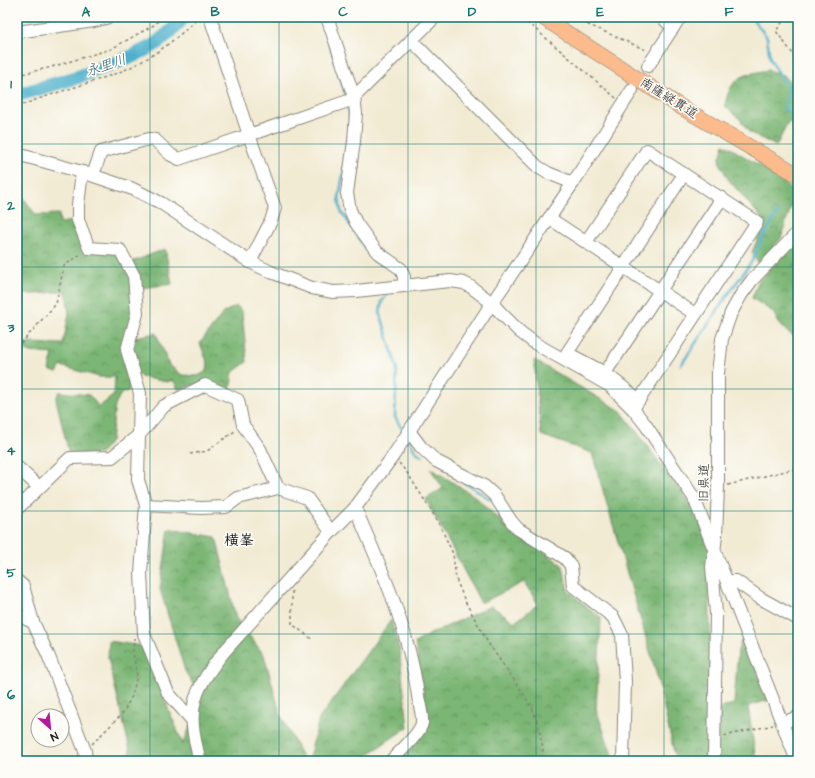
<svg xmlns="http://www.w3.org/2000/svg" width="815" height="778" viewBox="0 0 815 778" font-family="'Architects Daughter','Klee One',sans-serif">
	<defs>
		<pattern id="forest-crowns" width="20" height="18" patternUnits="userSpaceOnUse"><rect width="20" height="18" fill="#7cb674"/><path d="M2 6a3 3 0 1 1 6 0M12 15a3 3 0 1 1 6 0" fill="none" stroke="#65935e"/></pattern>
	</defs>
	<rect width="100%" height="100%" fill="#fdfcf7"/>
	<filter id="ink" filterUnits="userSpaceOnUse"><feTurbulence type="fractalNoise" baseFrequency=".025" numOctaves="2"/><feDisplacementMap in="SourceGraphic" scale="8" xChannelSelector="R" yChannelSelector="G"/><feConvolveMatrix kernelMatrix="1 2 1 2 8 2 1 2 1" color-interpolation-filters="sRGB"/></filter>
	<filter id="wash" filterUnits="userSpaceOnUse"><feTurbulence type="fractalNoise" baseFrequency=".012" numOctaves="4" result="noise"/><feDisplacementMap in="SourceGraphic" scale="16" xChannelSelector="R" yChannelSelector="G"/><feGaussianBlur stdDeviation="0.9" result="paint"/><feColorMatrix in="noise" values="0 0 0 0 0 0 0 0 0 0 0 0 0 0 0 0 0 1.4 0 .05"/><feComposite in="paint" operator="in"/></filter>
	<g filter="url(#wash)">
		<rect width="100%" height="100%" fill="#f2ebd4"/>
		<g fill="url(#forest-crowns)" stroke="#4c6948">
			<path d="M768 70 785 76 798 92V119L788 123 776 146 749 132 740 119 725 106C730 77 742 75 768 70Z"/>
			<path d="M724 144 783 180 795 194 781 238 759 264 752 252 765 222 728 179 719 161Z"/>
			<path d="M17 189 36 215 59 214 60 223 74 221 81 240 117 253 124 265 165 249 172 284 141 288 135 337 156 333 169 365 182 375 198 376 207 371 208 364 200 343 224 312 237 306 242 312 247 362 233 372 230 392 198 384 178 389 173 380 167 382 141 377 128 367 129 390 120 395 115 405 111 441 100 454H69L56 399 59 392 89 395 99 407 114 395 115 377H99L61 366 57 373 49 370 53 354 20 351 17 355V328L25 343 63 344 69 314 66 291 35 294H17Z"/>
			<path d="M798 241V338L786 331 779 323 773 312 752 298 759 280Z"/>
			<path d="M534 360 621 411 697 512 709 552 711 710 734 704 738 650 743 637 769 700 748 706 756 761H676L656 672 592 453 541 435Z"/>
			<path d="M430 468 476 497 515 535 542 550 563 566 568 591 601 618 596 709 614 761H401L429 724 415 643 428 635 491 606 515 622 538 604 524 582 481 603 426 499 443 488Z"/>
			<path d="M169 529 216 537 236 618 264 655 281 716 304 761H129L130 750 108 658 109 641 142 646 183 744 202 699 185 671 160 589Z"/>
			<path d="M391 620 399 648 408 727 367 755 366 761H308L319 719Z"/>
		</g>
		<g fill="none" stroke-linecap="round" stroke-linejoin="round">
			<g stroke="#4db0cc" stroke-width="2.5">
				<path d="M751 17 767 37 770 59 789 90 784 108 798 117"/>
				<path d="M327 36 347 98"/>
				<path d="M348 105 350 120"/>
				<path d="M347 150 339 198 341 211 374 261 387 265"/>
				<path d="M388 294 382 301 380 312 397 368 395 417 404 433"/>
				<path d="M681 365 727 296 752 261 763 237 778 212"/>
				<path d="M409 440 415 451 422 456"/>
				<path d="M465 483 490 499"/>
			</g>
			<path stroke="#4db0cc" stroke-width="14" d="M17 95 78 77 133 56 154 45 170 32 184 17"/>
		</g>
	</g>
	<g filter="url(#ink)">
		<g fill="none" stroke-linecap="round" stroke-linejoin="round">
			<defs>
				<g id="minor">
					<path d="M210 17 249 135 275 208 271 221 250 262"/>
					<path d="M327 17 354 97 356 113 354 141 347 193 350 210 356 223 377 252 401 269 404 277V285"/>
					<path d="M662 17 673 28"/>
					<path d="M17 32 94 21 109 17"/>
					<path d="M411 40 538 167 548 173 573 183"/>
					<path d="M648 66 680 17"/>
					<path d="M17 154 82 172 133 189 161 203 250 262 271 272 312 288 333 292 356 291 450 281 464 283 471 287 492 303 500 312 520 332 536 344 610 386 633 409 645 424 694 498 797 761"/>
					<path d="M82 172 78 205V220L89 248 120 250 134 276 137 314 127 350 140 393 138 480 146 505 141 573 144 634 168 693 192 720"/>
					<path d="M93 175 101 152 149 139 155 140 171 155 179 159 351 100 435 17"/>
					<path d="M549 218 695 314"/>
					<path d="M586 242 647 150 757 222 633 409"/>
					<path d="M605 373 722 198"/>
					<path d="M639 400 605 373 567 353 684 174"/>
					<path d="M409 431 421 447 436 461 484 486 495 496 511 521 518 529 565 558 571 566 573 586 613 617 622 635 625 681 623 761"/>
					<path d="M17 467 39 487"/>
					<path d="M146 505 201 508 226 507 238 498 278 488 307 498 331 532"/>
					<path d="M355 508C382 569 409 630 418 696 419 704 423 715 422 723 420 734 399 752 391 761"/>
					<path d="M17 509 70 458 112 457 139 435 164 406 205 385 238 400 243 425 260 449 278 488"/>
					<path d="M17 581 23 586 33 622 49 657 85 751 86 761"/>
					<path d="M727 581H736L760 598 798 619"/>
					<path d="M17 615 33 622"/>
					<path d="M782 723 798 717"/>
					<path d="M200 761C186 710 191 694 223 653L331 532 355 508 393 456 492 303 573 183 632 90"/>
					<path d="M714 761 716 613 712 567 716 536 718 487V373L722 339 731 313 741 295 752 280 798 232"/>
				</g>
				<path id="major" d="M542 17 681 107 798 175"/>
			</defs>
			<use href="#minor" stroke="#878478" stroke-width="14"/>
			<use href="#major" stroke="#878478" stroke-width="16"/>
			<g stroke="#878478" stroke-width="1.5" stroke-dasharray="3 3" stroke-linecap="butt">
				<path d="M530 17 527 22 616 98"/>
				<path d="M571 17 646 50"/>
				<path d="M786 17 776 31 798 61"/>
				<path d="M17 75 48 68 111 49 154 25 162 17"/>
				<path d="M17 107C51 93 87 85 122 71 151 59 177 39 199 17"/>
				<path d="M17 348 56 304 64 266 81 254"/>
				<path d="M190 454 207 451 235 431"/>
				<path d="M399 463 408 474 439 523 453 554 456 579 465 601 488 643 521 690 533 710 538 724 543 748 542 761"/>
				<path d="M728 485 798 468"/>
				<path d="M292 591V624L313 640"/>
				<path d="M724 736 773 725"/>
				<path d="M92 744 123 713 132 696 137 676 133 652 134 638"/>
			</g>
			<use href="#minor" stroke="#fff" stroke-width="12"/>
			<use href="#major" stroke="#fbbb8c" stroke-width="15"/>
		</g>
	</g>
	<path fill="none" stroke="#0f766e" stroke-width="1" stroke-opacity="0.55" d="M150 17V761M279 17V761M408 17V761M536 17V761M664 17V761M17 144H798M17 267H798M17 389H798M17 511H798M17 634H798"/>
	<g text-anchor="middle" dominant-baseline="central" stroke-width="3.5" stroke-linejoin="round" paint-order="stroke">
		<g font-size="13" fill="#1c1c1c" stroke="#fdfcf7">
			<text transform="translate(669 98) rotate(32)">南薩縦貫道</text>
			<text transform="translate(704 483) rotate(-89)">旧県道</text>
		</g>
		<g font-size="14" font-style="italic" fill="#325f6b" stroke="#fdfcf7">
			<text transform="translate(106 66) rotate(-19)">永里川</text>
		</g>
		<g font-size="15" font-weight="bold" fill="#1c1c1c" stroke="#fdfcf7">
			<text x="239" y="540">横峯</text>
		</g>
	</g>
	<rect width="815" height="778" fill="none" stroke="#fdfcf7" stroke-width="44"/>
	<g transform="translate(50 728) rotate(153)"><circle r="19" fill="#fdfcf7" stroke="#a3a29f"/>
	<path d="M0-3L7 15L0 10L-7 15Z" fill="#b5179e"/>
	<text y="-6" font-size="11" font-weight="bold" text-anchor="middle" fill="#1c1c1c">N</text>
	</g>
	<rect x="22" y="22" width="771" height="734" fill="none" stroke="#0f766e" stroke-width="1.5"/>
	<g font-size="13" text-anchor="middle" font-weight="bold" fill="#0f766e">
		<text x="86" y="16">A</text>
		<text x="215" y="16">B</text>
		<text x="343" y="16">C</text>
		<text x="472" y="16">D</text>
		<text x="600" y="16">E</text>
		<text x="729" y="16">F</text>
		<text x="11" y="88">1</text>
		<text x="11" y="210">2</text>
		<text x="11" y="332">3</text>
		<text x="11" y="455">4</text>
		<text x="11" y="577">5</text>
		<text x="11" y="699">6</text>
	</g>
</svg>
